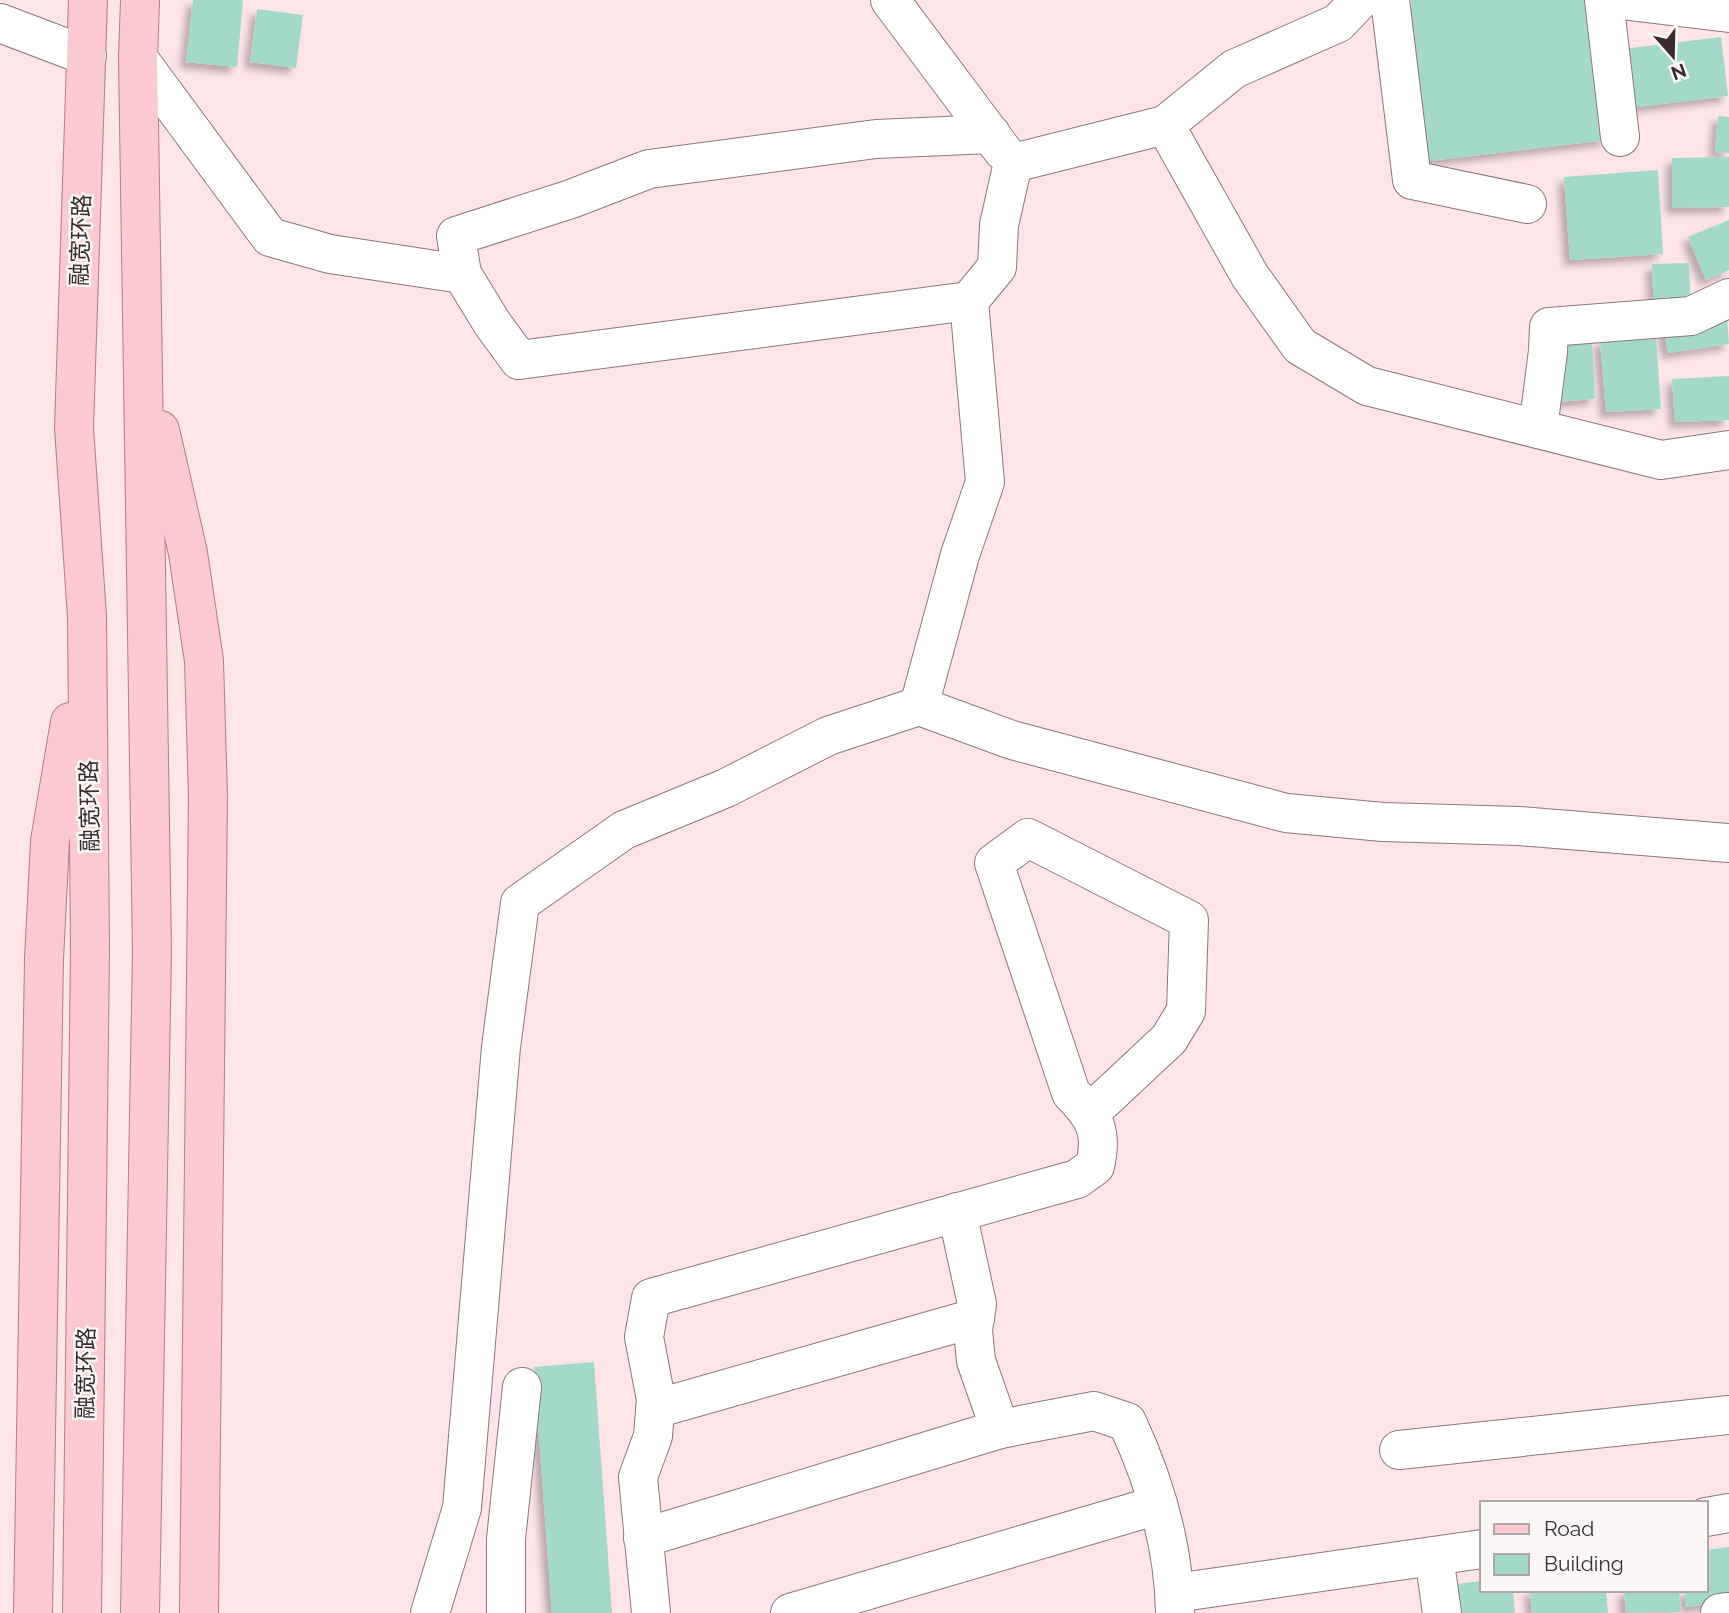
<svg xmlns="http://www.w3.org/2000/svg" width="1729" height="1613" viewBox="0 0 1729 1613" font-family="Raleway,'Noto Sans SC',sans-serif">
	<defs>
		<filter id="shadow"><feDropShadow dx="-6" dy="6" stdDeviation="3.5" flood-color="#0004"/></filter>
	</defs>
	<rect width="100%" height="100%" fill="#fde5e8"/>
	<g fill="#a4d9c9" filter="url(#shadow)">
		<path d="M193 0H243L237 67 186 62Z"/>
		<path d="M1411 0H1591L1607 140 1429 161Z"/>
		<path d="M257 9 303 15 296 68 250 62Z"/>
		<path d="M1721 37 1728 96 1629 108 1623 49Z"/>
		<path d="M1718 116 1729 117V153L1715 152Z"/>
		<path d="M1729 157V207L1672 208V158Z"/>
		<path d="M1658 170 1663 254 1570 260 1564 177Z"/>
		<path d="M1729 220V270L1706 280 1688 237Z"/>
		<path d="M1689 263 1691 310 1654 312 1652 264Z"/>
		<path d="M1727 317 1729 344 1668 353 1663 328Z"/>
		<path d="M1592 337 1595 399 1555 402 1552 340Z"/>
		<path d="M1656 337 1661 409 1606 412 1600 340Z"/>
		<path d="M1729 376V420L1675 422 1672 379Z"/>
		<path d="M594 1362 612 1613H552L534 1367Z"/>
		<path d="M1729 1547V1602L1686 1607 1684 1590H1706V1550Z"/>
		<path d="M1482 1581V1590H1513L1515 1613H1450L1447 1585Z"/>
		<path d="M1530 1590H1606L1608 1613H1532Z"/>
		<path d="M1624 1590H1679L1681 1612 1626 1613Z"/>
	</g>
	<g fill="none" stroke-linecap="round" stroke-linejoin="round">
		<defs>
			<g id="minor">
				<path d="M890 0 1003 151"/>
				<path d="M1390 0 1412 180 1527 204"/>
				<path d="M1604 0 1620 137"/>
				<path d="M1621 0 1729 13"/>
				<path d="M0 23 87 56"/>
				<path d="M138 58 270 237 330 254 462 274 492 323 519 360 969 301"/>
				<path d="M1165 125 1250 276 1300 346 1367 386 1661 460 1729 450"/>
				<path d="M462 274 456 236 571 199 649 169 876 139 991 134"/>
				<path d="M1538 429 1548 351 1549 327 1691 316 1729 298"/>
				<path d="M919 706 1012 740 1286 813 1383 822 1519 826 1729 843"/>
				<path d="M957 1212 977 1304 973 1330 976 1361 1000 1429 1094 1411 1127 1422C1155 1482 1174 1547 1175 1613"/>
				<path d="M655 1409 975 1318"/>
				<path d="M1399 1450 1729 1415"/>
				<path d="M1706 1517 1729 1513"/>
				<path d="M643 1538 1000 1429"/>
				<path d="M1434 1556 1442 1613"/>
				<path d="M1175 1593 1482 1549"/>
				<path d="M430 1613 462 1508 501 1047 520 903 624 830 726 788 828 736 919 706 960 555 985 482 969 301 997 267 999 225 1013 163 1165 125 1234 69 1338 23 1360 0"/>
				<path d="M506 1613V1539L522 1387"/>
				<path d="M651 1613 638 1477 653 1436 656 1400 644 1337 651 1298 1077 1179 1095 1166C1103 1132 1095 1117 1071 1093L994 863 1028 838 1189 920 1186 1011 1169 1039 1091 1112"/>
				<path d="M790 1613 1158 1505"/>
				<path d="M1720 1613 1729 1612"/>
			</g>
			<g id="major">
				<path d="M140 0 138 58 152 952 140 1613"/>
				<path d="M160 430 188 553 204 661 208 796 199 1613"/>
				<path d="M33 1613 44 959 50 841 70 722"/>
				<path d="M82 1613 90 949 87 616 74 428 88 0"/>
			</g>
		</defs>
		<use href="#minor" stroke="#8d777a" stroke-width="40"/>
		<use href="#major" stroke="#b57c84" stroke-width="40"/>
		<use href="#minor" stroke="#fff" stroke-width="38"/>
		<use href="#major" stroke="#fbcad0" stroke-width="38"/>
	</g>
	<g text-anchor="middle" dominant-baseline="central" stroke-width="5" stroke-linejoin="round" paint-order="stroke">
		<g font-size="23" fill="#382e2f" stroke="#fdf8f8">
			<text transform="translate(80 240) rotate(-88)">融宽环路</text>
			<text transform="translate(89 806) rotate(-91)">融宽环路</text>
			<text transform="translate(85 1373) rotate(-89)">融宽环路</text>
		</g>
	</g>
	<rect x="1480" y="1501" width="228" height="91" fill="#fdf8f8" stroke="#aea7a8" stroke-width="2"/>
	<rect x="1494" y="1524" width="35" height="10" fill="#fbcad0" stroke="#aea7a8" stroke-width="2"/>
	<text x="1544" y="1536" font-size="21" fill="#382e2f">Road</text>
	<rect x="1494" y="1554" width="35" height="21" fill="#a4d9c9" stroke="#aea7a8" stroke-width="2"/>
	<text x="1544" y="1571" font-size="21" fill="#382e2f">Building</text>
	<g transform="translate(1673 56) rotate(160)" stroke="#fdf8f8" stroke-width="5" paint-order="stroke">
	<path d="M0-5L12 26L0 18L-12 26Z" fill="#382e2f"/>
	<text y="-10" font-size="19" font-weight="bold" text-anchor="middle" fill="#382e2f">N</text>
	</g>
</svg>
